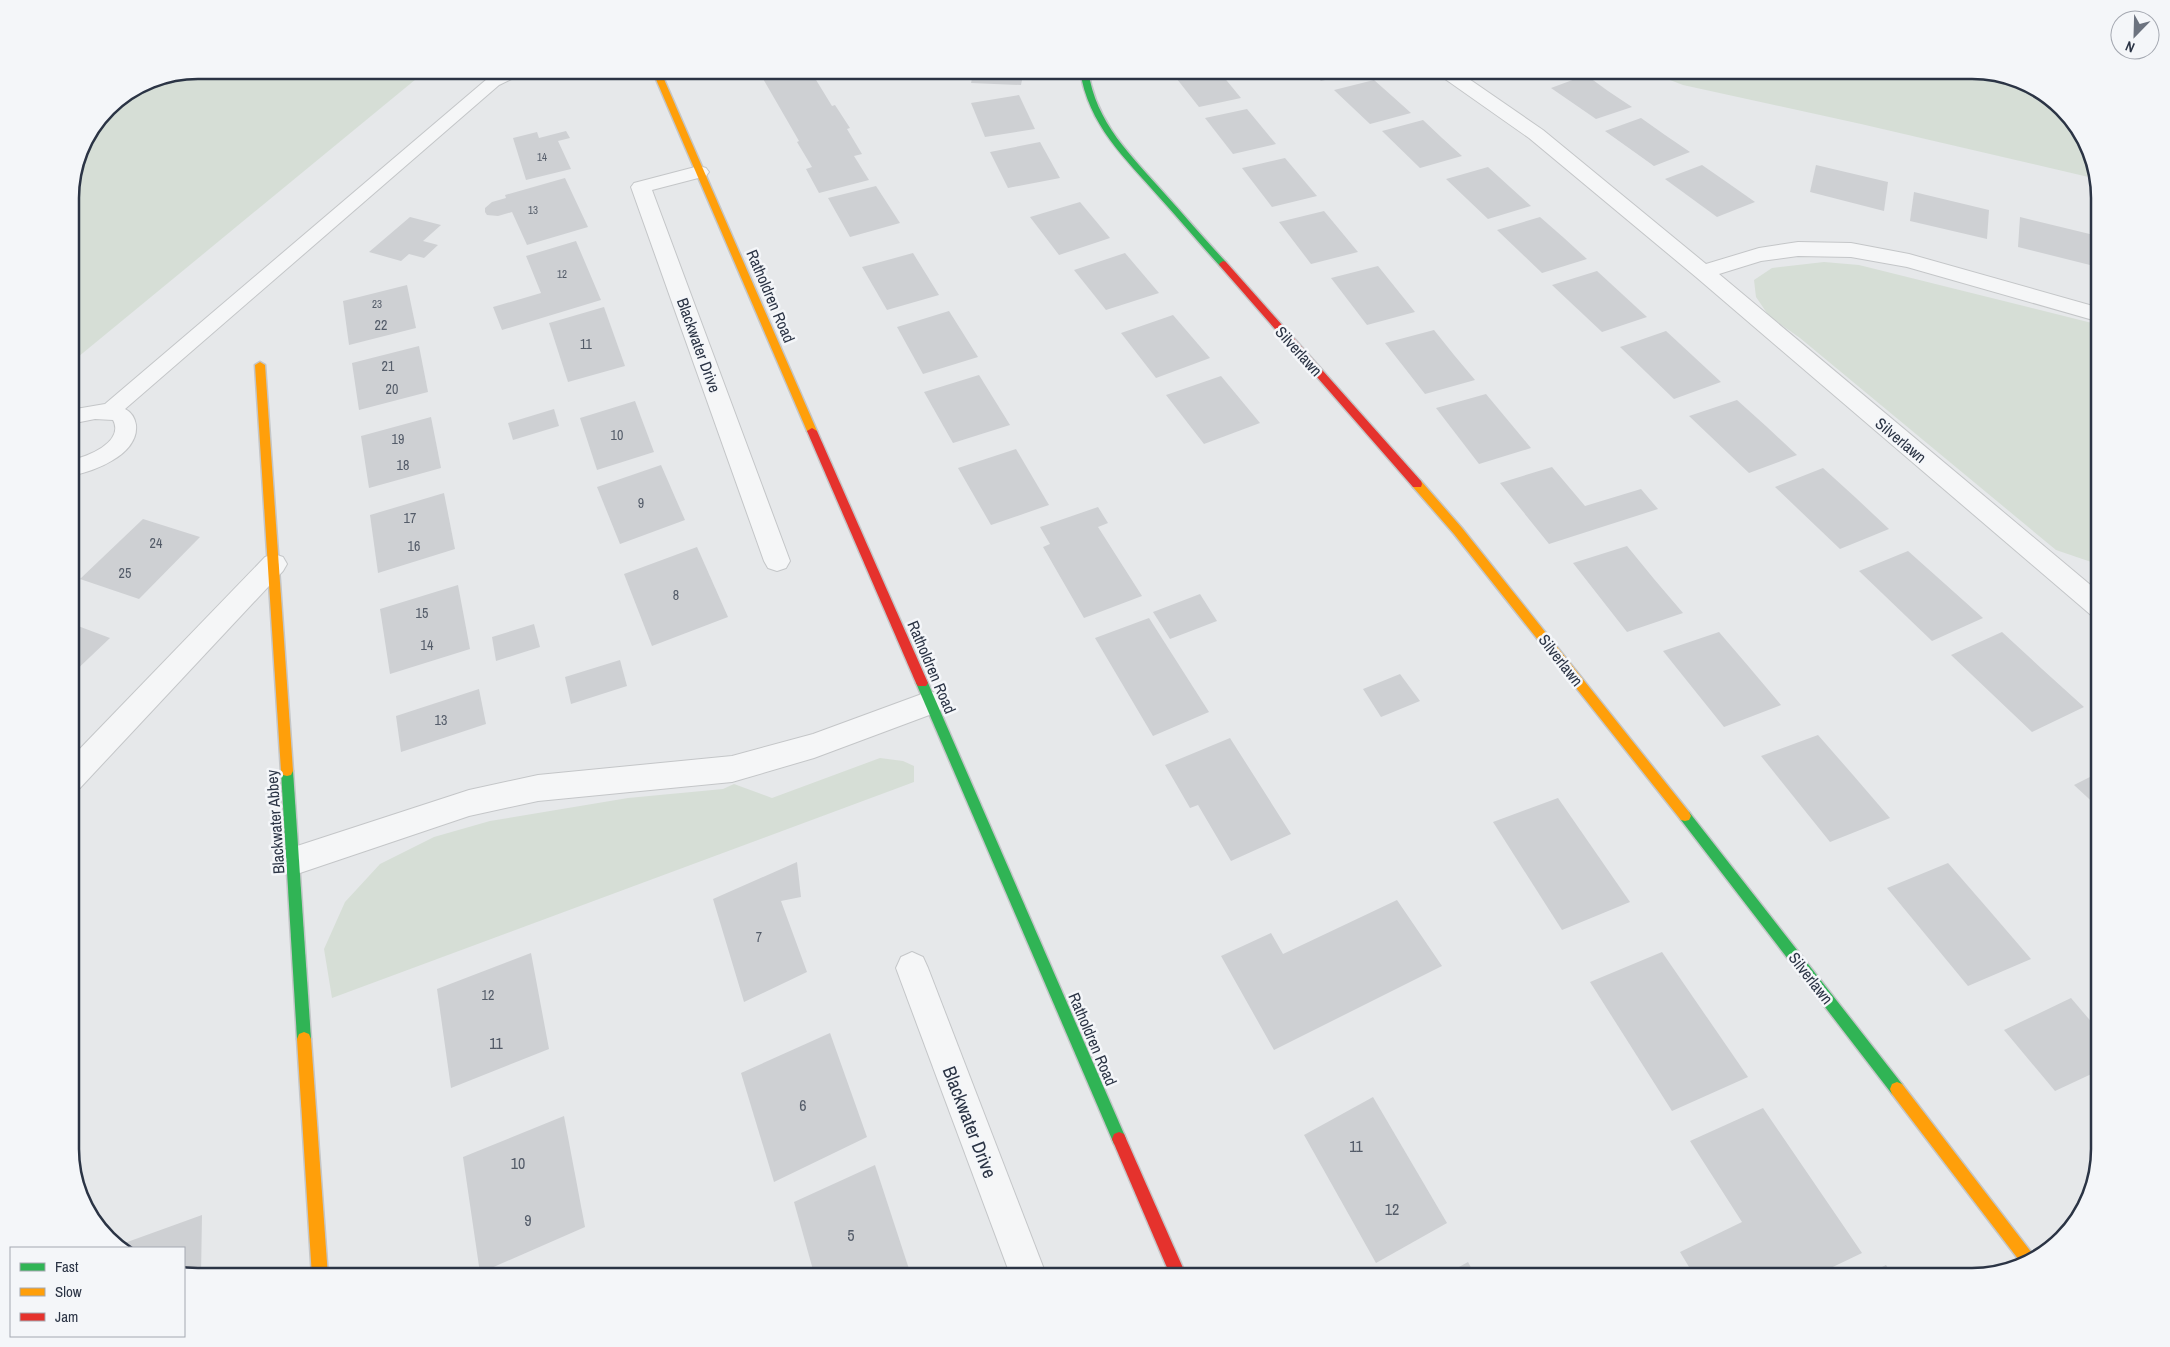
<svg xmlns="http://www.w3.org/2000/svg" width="2170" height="1347" viewBox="0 0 2170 1347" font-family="'Archivo Narrow',sans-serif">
	<rect width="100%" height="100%" fill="#e6e8ea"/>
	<g fill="#d6ded6">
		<path d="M198 70H427L78 357 70 354V190L80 149 108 107 149 80Z"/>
		<path d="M1644 70H1972L2036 87 2083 134 2097 179 1861 124 1683 85Z"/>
		<path d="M1824 262 1859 265 2100 325V565L2056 550 1800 338 1769 316 1756 297 1754 280 1772 268Z"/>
		<path d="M880 758 903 761 914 766V782L332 998 324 949 345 902 380 864 434 837 490 821 628 798 723 789 734 784 772 798Z"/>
	</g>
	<g fill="#ced0d3">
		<path d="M758 70H810L832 106 835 105 850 128 847 129 862 154 854 156 869 180 819 193 806 169 812 167 797 142 799 141Z"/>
		<path d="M974 70H1024L1021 85 971 83Z"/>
		<path d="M1192 70H1218L1241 98 1199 107 1173 74Z"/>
		<path d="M1309 70H1362V71L1321 81Z"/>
		<path d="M1524 70H1558L1536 78Z"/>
		<path d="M1586 75 1608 91 1632 107 1596 119 1551 88Z"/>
		<path d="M1374 80 1392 96 1411 113 1370 124 1334 90Z"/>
		<path d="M1019 95 1035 129 985 137 971 103Z"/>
		<path d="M1247 109 1276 144 1233 154 1205 118Z"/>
		<path d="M1641 118 1665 135 1690 152 1654 166 1605 131Z"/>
		<path d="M1423 120 1442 138 1462 156 1420 168 1382 131Z"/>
		<path d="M566 131 570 138 558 141 571 169 526 180 513 138 537 132 539 138Z"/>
		<path d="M1040 142 1060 178 1008 188 990 152Z"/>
		<path d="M1285 158 1317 196 1272 207 1242 168Z"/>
		<path d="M1702 165 1728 183 1755 202 1717 217 1665 179Z"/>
		<path d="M1816 165 1888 182 1884 211 1810 192Z"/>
		<path d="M1488 167 1510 187 1531 206 1488 219 1446 179Z"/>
		<path d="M565 178 588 227 527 245 512 212 498 216 487 215 485 212V208L492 202 506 198 505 195Z"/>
		<path d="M876 186 900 223 850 237 828 198Z"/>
		<path d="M1914 192 1989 210 1987 239 1910 221Z"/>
		<path d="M1080 202 1110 238 1059 255 1030 217Z"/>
		<path d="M1324 211 1358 252 1311 264 1279 222Z"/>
		<path d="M410 217 441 225 423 241 438 245 424 258 409 254 401 261 369 252Z"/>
		<path d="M1540 217 1564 238 1587 259 1542 273 1497 230Z"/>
		<path d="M2020 217 2098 236V267L2018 247Z"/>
		<path d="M576 241 601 300 502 330 493 307 541 293 526 256Z"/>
		<path d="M913 253 939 295 887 310 862 267Z"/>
		<path d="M1125 253 1159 293 1106 310 1074 270Z"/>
		<path d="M1378 266 1415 312 1367 325 1331 278Z"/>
		<path d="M1597 271 1647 317 1602 332 1552 285Z"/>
		<path d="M407 285 416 328 349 345 343 301Z"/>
		<path d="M604 307 625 366 568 382 549 323Z"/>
		<path d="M949 311 978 357 923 374 897 327Z"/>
		<path d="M1173 315 1210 358 1156 378 1121 333Z"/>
		<path d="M1434 330 1454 355 1475 380 1425 394 1385 343Z"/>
		<path d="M1666 331 1693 356 1721 382 1674 399 1620 347Z"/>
		<path d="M419 346 428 392 359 410 352 363Z"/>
		<path d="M979 375 1010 425 953 443 924 392Z"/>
		<path d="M1221 376 1260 423 1204 444 1166 395Z"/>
		<path d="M1486 394 1531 448 1479 464 1436 408Z"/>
		<path d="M1737 400 1767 427 1797 455 1749 473 1689 416Z"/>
		<path d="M635 401 654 452 597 470 580 418Z"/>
		<path d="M554 409 559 426 513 440 508 423Z"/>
		<path d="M431 417 441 468 369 488 361 436Z"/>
		<path d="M1016 449 1049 505 991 525 958 468Z"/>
		<path d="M661 465 685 520 620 544 597 487Z"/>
		<path d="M1552 467 1585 506 1641 489 1658 509 1549 544 1500 483Z"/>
		<path d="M1823 468 1856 498 1889 529 1840 549 1775 487Z"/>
		<path d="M444 493 455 549 378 573 370 515Z"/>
		<path d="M1098 507 1108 523 1098 527 1142 596 1084 618 1043 547 1050 544 1040 527Z"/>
		<path d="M143 519 200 537 139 599 80 579Z"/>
		<path d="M1627 546 1654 579 1683 613 1627 632 1573 563Z"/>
		<path d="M697 547 728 617 652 646 624 574Z"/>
		<path d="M1908 551 1945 584 1983 618 1932 641 1859 571Z"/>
		<path d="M458 585 470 649 390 674 380 609Z"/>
		<path d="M1200 594 1217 621 1170 639 1153 612Z"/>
		<path d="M1149 618 1209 712 1153 736 1095 638Z"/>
		<path d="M70 623 110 638 70 676Z"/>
		<path d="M534 624 540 647 496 661 492 637Z"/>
		<path d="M1719 632 1749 667 1781 705 1724 727 1663 651Z"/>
		<path d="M2002 632 2042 669 2084 707 2032 732 1951 655Z"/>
		<path d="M620 660 627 686 571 704 565 677Z"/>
		<path d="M1400 674 1420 701 1381 717 1363 689Z"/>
		<path d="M479 689 486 724 401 752 396 716Z"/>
		<path d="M1818 735 1853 775 1890 818 1830 842 1761 756Z"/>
		<path d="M1230 738 1291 834 1231 861 1198 805 1190 808 1165 765Z"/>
		<path d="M2100 772V809L2074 785Z"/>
		<path d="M1558 798 1630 902 1562 930 1493 822Z"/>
		<path d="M797 862 801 897 781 901 807 972 744 1002 713 899Z"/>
		<path d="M1948 863 1988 909 2031 959 1968 986 1887 888Z"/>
		<path d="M1397 900 1442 966 1274 1050 1221 956 1271 933 1283 954Z"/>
		<path d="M1662 952 1748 1077 1672 1111 1590 982Z"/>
		<path d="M531 953 549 1049 451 1088 437 989Z"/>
		<path d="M2071 998 2100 1032V1070L2055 1091 2004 1030Z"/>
		<path d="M830 1033 867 1137 774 1182 741 1073Z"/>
		<path d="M1373 1097 1447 1223 1376 1263 1304 1135Z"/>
		<path d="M1763 1108 1862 1253 1812 1277H1777L1773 1271 1760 1277H1695L1680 1252 1742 1222 1690 1141Z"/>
		<path d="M564 1116 585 1227 480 1273 463 1157Z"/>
		<path d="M875 1165 909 1269 891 1277H815L794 1202Z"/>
		<path d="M202 1215 201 1276 198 1277 184 1273V1248H122L119 1245Z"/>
		<path d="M1468 1262 1476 1277H1441Z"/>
		<path d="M1886 1265 1894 1277H1862Z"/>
	</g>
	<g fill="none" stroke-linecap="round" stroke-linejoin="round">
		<defs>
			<path id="lane" d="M506 70H526L524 73 499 85 125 409C131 412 135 418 136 425 139 455 93 472 70 476V460C86 458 125 442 113 420L95 419 70 424V410L105 404 487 79Z"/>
			<g id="street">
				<path d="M1435 70H1456L1543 130 1706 264 1759 248 1798 242 1851 243 1909 254 2100 308V322L1907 267 1851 257 1798 256 1761 261 1719 274 2100 593V619L2091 615 1696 277 1529 138 1438 74Z"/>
				<path d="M699 166 706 168 709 172 706 176 652 190 790 561 786 568 777 571 768 568 764 561 631 187 634 183Z"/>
				<path d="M274 554 283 557 287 564 283 571 80 788 70 792V759L265 557Z"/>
				<path d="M930 691 940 695 944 703 940 711 814 758 732 782 538 801 469 816 294 875 283 871 279 861 283 851 294 847 469 790 538 775 732 756 813 734Z"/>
				<path d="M912 952 923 957 928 968 1047 1277H1011L896 968 901 957Z"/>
			</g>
			<g id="fast">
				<path d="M1080 70H1088C1096 124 1131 155 1165 194 1185 216 1205 240 1226 262V266H1220C1199 243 1180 220 1159 197 1125 158 1088 125 1080 70Z"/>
				<path d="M922 678 926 680 928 683 1124 1134 1126 1139 1124 1144 1119 1146 1114 1144 916 683 918 680Z"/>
				<path d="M287 766 291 767 293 771 311 1039 309 1044 304 1046 299 1044 297 1039 281 771 283 767Z"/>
				<path d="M1685 811 1689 812 1902 1084 1904 1089 1902 1094 1897 1096 1892 1094 1681 820 1679 816 1681 812Z"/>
			</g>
			<g id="slow">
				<path d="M652 70H660L817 431 815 433H809L807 431Z"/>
				<path d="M260 362 265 365 293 771 291 775 287 776 283 775 281 771 255 365Z"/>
				<path d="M1417 480 1421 481 1462 528 1689 812 1691 816 1689 820 1685 821 1681 820 1454 534 1413 487 1412 484 1413 481Z"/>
				<path d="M304 1032 309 1034 311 1039 328 1277H312L297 1039 299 1034Z"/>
				<path d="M1897 1082 1902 1084 2035 1257 2036 1260 2022 1264 1892 1094 1890 1089 1892 1084Z"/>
			</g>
			<g id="jam">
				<path d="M1223 261 1226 262 1421 481 1422 484 1421 487H1413L1220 266 1219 264Z"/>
				<path d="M812 428 817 431 928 683 926 686H918L916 683 807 431Z"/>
				<path d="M1119 1132 1124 1134 1187 1277H1171L1112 1139 1114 1134Z"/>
			</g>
		</defs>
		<use href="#lane" stroke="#c4c6c8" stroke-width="2"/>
		<use href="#street" stroke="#c4c6c8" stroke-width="2"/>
		<use href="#fast" stroke="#c4c6c8" stroke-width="3"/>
		<use href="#slow" stroke="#c4c6c8" stroke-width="3"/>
		<use href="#jam" stroke="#c4c6c8" stroke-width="3"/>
		<use href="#lane" fill="#f5f6f7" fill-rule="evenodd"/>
		<use href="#street" fill="#f5f6f7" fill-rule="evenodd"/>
		<use href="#fast" fill="#30b455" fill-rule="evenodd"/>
		<use href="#slow" fill="#ff9f0a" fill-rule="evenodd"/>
		<use href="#jam" fill="#e5322d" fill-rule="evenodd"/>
	</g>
	<g text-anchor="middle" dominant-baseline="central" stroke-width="5" stroke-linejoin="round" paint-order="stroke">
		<g font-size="11" fill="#545c69">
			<text x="542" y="157">14</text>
			<text x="533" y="210">13</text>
			<text x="562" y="274">12</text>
			<text x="377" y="304">23</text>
		</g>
		<g font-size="14" fill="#545c69">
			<text x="381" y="325">22</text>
			<text x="586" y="344">11</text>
			<text x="388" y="366">21</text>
			<text x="392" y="389">20</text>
			<text x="617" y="435">10</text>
			<text x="398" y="439">19</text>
			<text x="403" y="465">18</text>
			<text x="641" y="503">9</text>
			<text x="410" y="518">17</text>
			<text x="156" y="543">24</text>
			<text x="414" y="546">16</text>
			<text x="125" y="573">25</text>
			<text x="676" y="595">8</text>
			<text x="422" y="613">15</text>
			<text x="427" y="645">14</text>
			<text x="441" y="720">13</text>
			<text x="759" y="937">7</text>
			<text x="488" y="995">12</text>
		</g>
		<g font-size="16" fill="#2b3445" stroke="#f4f6f9">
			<text transform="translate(771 296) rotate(67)">Ratholdren Road</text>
			<text transform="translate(699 345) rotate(70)">Blackwater Drive</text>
			<text transform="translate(1299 351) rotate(48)">Silverlawn</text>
			<text transform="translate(1901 440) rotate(40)">Silverlawn</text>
			<text transform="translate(1561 660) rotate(52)">Silverlawn</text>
			<text transform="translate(932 667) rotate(67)">Ratholdren Road</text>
			<text transform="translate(275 822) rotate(-94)">Blackwater Abbey</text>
			<text transform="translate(1811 978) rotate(52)">Silverlawn</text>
			<text transform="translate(1093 1039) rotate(67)">Ratholdren Road</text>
		</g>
		<g font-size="16" fill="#545c69">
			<text x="496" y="1043">11</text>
			<text x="803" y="1105">6</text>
			<text x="1356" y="1146">11</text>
			<text x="518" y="1163">10</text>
			<text x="1392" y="1209">12</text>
			<text x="528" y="1220">9</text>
			<text x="851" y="1235">5</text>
		</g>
		<g font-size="19" fill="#2b3445" stroke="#f4f6f9">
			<text transform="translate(970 1122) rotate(69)">Blackwater Drive</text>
		</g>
	</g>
	<path d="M0 0H2170V1347H0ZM198 79H1972A119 119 0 0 1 2091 198V1149A119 119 0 0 1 1972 1268H198A119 119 0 0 1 79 1149V198A119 119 0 0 1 198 79Z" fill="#f4f6f9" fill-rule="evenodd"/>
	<path fill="none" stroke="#2b3445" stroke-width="2.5" d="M198 79H1972A119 119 0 0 1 2091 198V1149A119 119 0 0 1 1972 1268H198A119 119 0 0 1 79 1149V198A119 119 0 0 1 198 79Z"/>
	<rect x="10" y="1247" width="175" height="90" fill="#f4f6f9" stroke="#a4a8b1"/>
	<rect x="20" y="1263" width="25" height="8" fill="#30b455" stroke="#a4a8b1"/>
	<text x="55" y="1272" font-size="15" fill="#2b3445">Fast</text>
	<rect x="20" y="1288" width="25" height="8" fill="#ff9f0a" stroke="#a4a8b1"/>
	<text x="55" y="1297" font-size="15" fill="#2b3445">Slow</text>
	<rect x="20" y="1313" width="25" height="8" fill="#e5322d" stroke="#a4a8b1"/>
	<text x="55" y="1322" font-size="15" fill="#2b3445">Jam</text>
	<g transform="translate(2135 35) rotate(203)"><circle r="24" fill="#f4f6f9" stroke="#a4a8b1"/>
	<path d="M0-4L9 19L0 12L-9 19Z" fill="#6c737f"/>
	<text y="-8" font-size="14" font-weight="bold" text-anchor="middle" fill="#2b3445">N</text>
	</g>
</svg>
